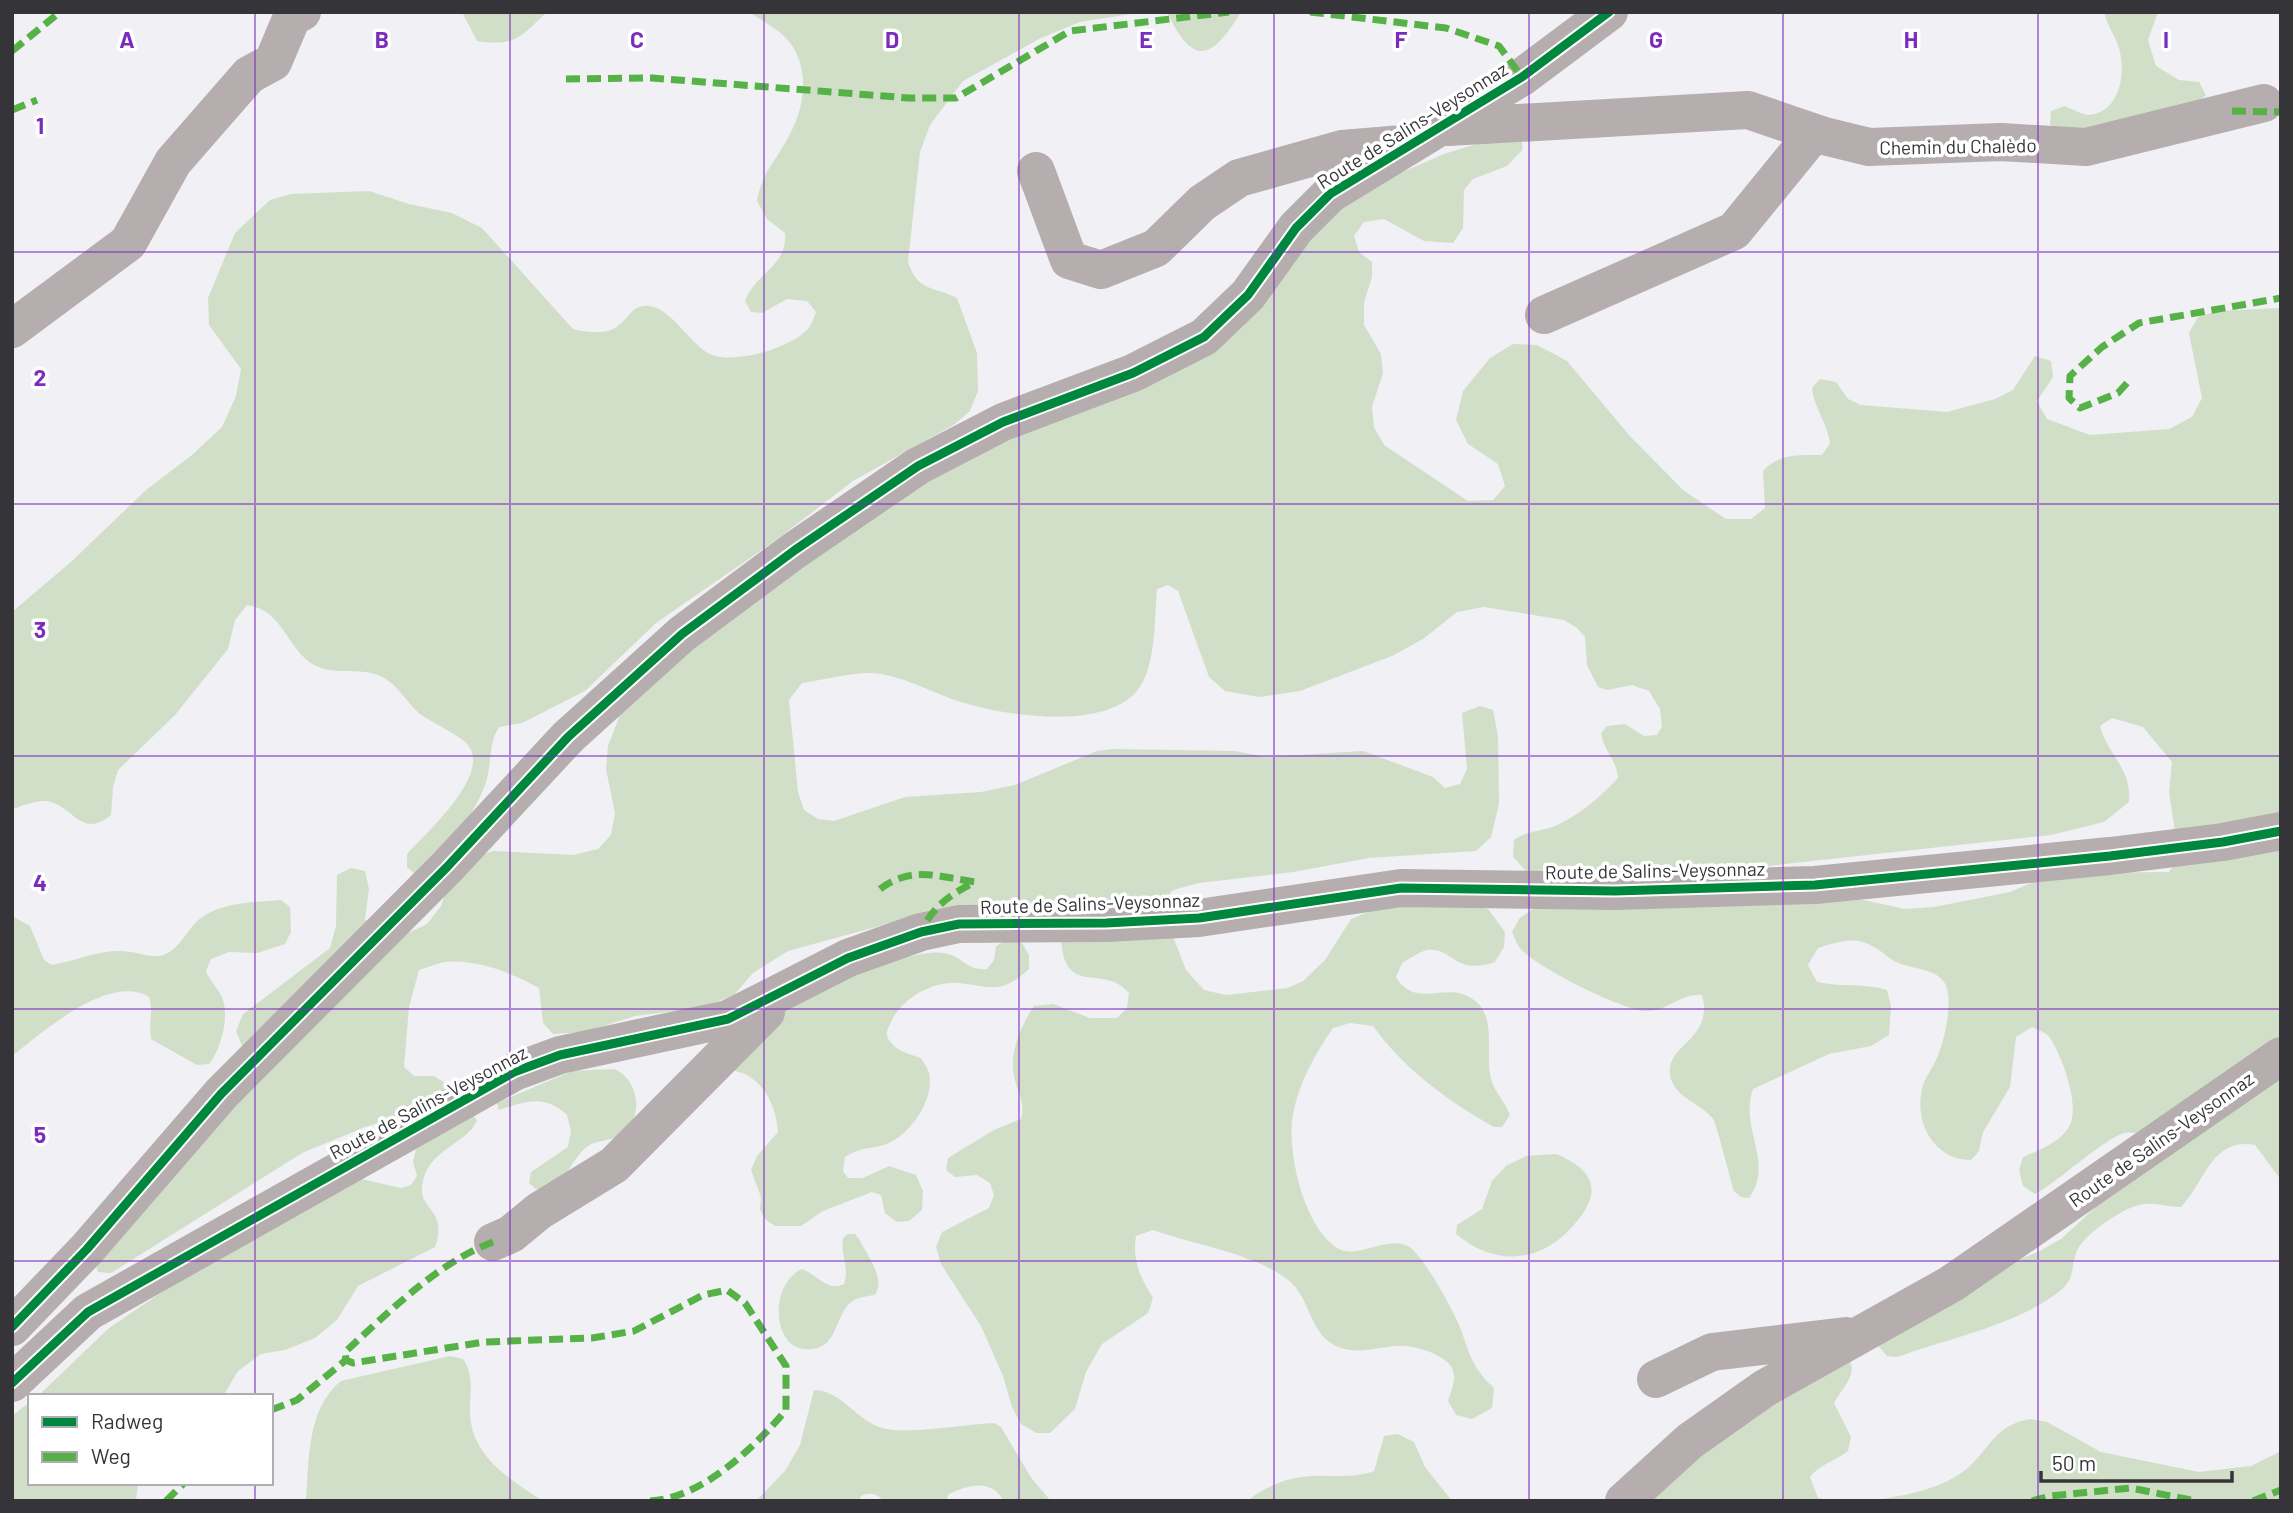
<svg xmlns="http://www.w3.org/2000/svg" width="2293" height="1513" viewBox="0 0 2293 1513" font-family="Barlow,sans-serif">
	<rect width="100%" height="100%" fill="#f0f0f5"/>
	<g fill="#d1dfc9">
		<path d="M462 12H547C520 37 516 47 477 41Z"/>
		<path d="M749 12H1144L1080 22 1041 38 963 81 930 125 920 152 908 262C918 292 933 286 957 298L977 353 978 391 970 411 955 424 853 481 776 540 656 623 585 691 522 723 499 727C488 743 492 767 485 785 469 827 446 844 415 874L407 867V854C427 832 498 769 464 741 453 732 435 724 423 716 406 704 400 685 380 676 358 666 329 678 308 661 285 642 281 610 247 605L235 620 228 649 175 715 118 770 113 787 111 815C80 840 74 805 46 801 36 800 22 806 12 809V612L72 561 146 490 192 455 222 427 236 396 241 369 209 325 208 298 235 233 270 200 291 194 369 191 409 204 452 213 482 228 573 329C585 332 603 335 615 328 628 321 631 304 649 306 670 308 687 339 706 352 729 367 787 349 806 331 811 327 814 318 816 312L807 301 787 299 762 313 751 312 745 301C755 273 788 266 785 233L767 219 757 201C763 171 771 168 785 143 805 111 813 66 785 37 775 27 760 20 749 12Z"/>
		<path d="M1167 12H1241C1211 61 1193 67 1167 12Z"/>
		<path d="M2104 12H2158L2148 40 2156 66 2179 80 2199 82 2206 95 2193 106 2081 136 2050 125 2051 111 2065 106C2072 109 2083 115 2090 115 2121 111 2126 72 2119 48 2115 35 2107 26 2104 12Z"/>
		<path d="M1506 135 1521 136 1523 149 1507 166 1473 179 1464 190 1463 228 1453 243 1424 241 1384 219 1364 222 1354 236 1359 252 1372 262V277L1364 302V325L1381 354 1383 373 1372 407 1374 427 1384 445 1468 501 1493 500 1505 486 1498 464 1468 444 1456 420 1463 391 1490 358 1513 344 1537 345 1567 361 1629 435 1683 490 1726 519H1751L1765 508 1763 471C1779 453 1799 455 1822 455L1830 443C1827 422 1814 408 1812 388L1820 379 1836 382 1848 399 1861 405 1947 412 1995 399 2013 390 2035 356 2051 361 2053 377 2037 401 2047 419 2090 435 2169 429 2192 417 2202 398 2189 333 2198 317 2218 311 2281 308V1180L2255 1145C2211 1137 2205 1183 2181 1207 2167 1207 2153 1201 2139 1205 2122 1209 2082 1235 2076 1253 2070 1271 2076 1280 2056 1294 2010 1327 1949 1338 1897 1357L1887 1356 1879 1347 1881 1335 1964 1283 2040 1251 2061 1239 2099 1204 2141 1134C2135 1133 2129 1131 2124 1133 2096 1144 2064 1178 2035 1194L2023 1186 2019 1170 2023 1157C2039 1150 2059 1143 2069 1127 2081 1107 2062 1056 2050 1038 2047 1033 2038 1030 2032 1027L2016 1037 2010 1087 1983 1132 1979 1151 1971 1160C1935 1160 1914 1124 1922 1089 1924 1079 1932 1069 1936 1060 1944 1043 1955 999 1944 982 1935 968 1910 969 1896 962 1888 958 1882 951 1874 947 1855 935 1838 942 1818 948L1808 965 1817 982C1840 987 1864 983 1887 990L1891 1006 1889 1035 1871 1046 1829 1054 1753 1089C1739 1129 1775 1162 1749 1198L1741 1197 1734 1191C1730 1179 1717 1125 1713 1119 1701 1103 1678 1100 1671 1079 1661 1044 1715 1042 1702 995 1681 993 1667 1012 1645 1011 1622 1010 1533 966 1519 947 1516 943 1514 936 1512 932L1519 919 1534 908 1854 898 1905 909 1934 907 2010 892 2055 873 2169 872 2179 858 2169 792 2172 762 2143 727 2112 718 2100 726C2108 756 2132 768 2129 802L2104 822 2051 835 1740 869 1567 874 1527 872 1513 857 1514 840C1528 830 1540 832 1555 826 1579 816 1601 796 1618 778 1617 761 1604 751 1601 733L1607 726 1625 724 1644 736 1657 735 1662 727 1660 709 1649 691 1632 685 1607 690 1598 687 1587 665 1585 637 1577 628 1564 620 1484 607 1457 612 1423 639 1392 656 1300 691 1259 697 1225 691 1209 677 1178 591 1168 585 1157 589C1154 619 1157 668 1136 692 1101 732 996 715 952 699 928 690 907 679 882 674 858 670 826 680 802 683L789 700 798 792 804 810 818 819 834 821 905 797 981 792 1015 785 1097 751 1113 749 1235 751 1266 757 1363 751 1433 777 1445 788 1460 784 1467 769 1462 713 1480 706 1493 710 1498 736 1499 804 1491 837 1476 851 1369 858 1293 872 1199 883 1173 890 1164 900 1163 911 1186 970 1204 990 1226 995 1288 988 1303 981 1325 960 1351 919 1373 910 1456 901 1488 909 1505 932 1504 947 1495 962C1454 976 1452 946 1427 950 1419 952 1409 959 1402 963L1396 977C1416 1011 1447 979 1474 1000 1499 1019 1483 1056 1492 1082 1496 1094 1506 1103 1510 1115L1502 1127H1494C1448 1101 1405 1070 1373 1026L1350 1023 1333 1028C1315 1054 1299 1082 1293 1114 1286 1150 1304 1230 1339 1249 1361 1260 1396 1229 1415 1252 1430 1269 1450 1304 1459 1325 1470 1353 1470 1366 1494 1388L1492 1408 1472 1419 1456 1415 1448 1401C1450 1394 1455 1383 1454 1375 1453 1357 1422 1348 1407 1346 1383 1344 1363 1356 1338 1347 1308 1334 1311 1297 1288 1280 1254 1253 1194 1245 1153 1230L1136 1236C1132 1260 1140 1277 1153 1298L1148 1313 1102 1344 1086 1372 1075 1409 1050 1433H1036L1021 1424 1012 1407 1003 1376 981 1326 941 1264 936 1247 942 1232 989 1208 994 1195 990 1183 977 1175 955 1177 946 1170 948 1158 994 1130 1021 1119C1026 1102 1017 1092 1014 1076 1009 1052 1021 1026 1034 1006L1053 1004 1090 1018H1117L1127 1008 1129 993C1103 962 1063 1000 1061 936L894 922 788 951 753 973 734 995 700 1008 635 1016 584 1032 553 1034 543 1023 539 988C513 973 476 959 445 962 437 963 427 968 419 970L409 1007 404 1067 414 1076H434L445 1083 444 1093 406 1115 365 1127 302 1153 111 1273 98 1272 94 1259 243 1048 236 1031 243 1014 330 948 336 926 337 875 351 868 365 871 369 889 365 920 389 934 408 933 427 924 441 906 450 879 464 861 493 851 573 855 598 849 611 835 615 813 606 769 608 746 622 710 688 644 947 469 1198 352 1323 215 1391 177 1444 154Z"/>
		<path d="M281 900 290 907 291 932 285 944 257 953 229 952 211 959 206 971C210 982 220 990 223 1000 229 1019 221 1049 209 1064L197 1065 151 1039C148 1023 154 1012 149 997 109 973 43 1032 12 1056V916L30 926 44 960 52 965C76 961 97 950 121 951 133 951 147 957 159 956 181 953 187 924 207 914 229 902 256 902 281 900Z"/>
		<path d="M1007 940 1022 943 1029 955V969C1020 977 1009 986 997 987 985 988 971 984 959 983 933 981 904 997 892 1020 889 1027 884 1033 889 1040 896 1051 909 1054 921 1058 923 1062 928 1068 929 1073 935 1097 913 1131 891 1142 876 1150 864 1145 845 1157L843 1171 848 1178H863L889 1166 916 1175 923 1191 922 1210 909 1221 897 1222 885 1213 881 1195 872 1192 823 1211 801 1226H775L766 1220 760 1210 761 1197 751 1170 757 1156 778 1132C776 1110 769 1090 750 1077 744 1072 735 1072 728 1068 748 1048 767 1024 788 1006 811 987 916 947 944 953 963 956 966 971 987 969L994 960 996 946Z"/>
		<path d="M614 1069C640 1079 645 1121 619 1136 610 1141 597 1140 588 1146 569 1159 567 1191 536 1189L529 1183 531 1172 568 1147 571 1131 567 1115C545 1094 525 1101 499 1110L497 1103 572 1071Z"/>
		<path d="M474 1116 477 1121C466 1145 426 1149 422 1187 420 1211 448 1209 435 1247L358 1286 337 1320 315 1338 285 1350 261 1354 238 1371 223 1396H38L109 1328 165 1290 361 1179 401 1188 411 1185 417 1176 413 1162 416 1149Z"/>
		<path d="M1556 1154C1598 1171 1602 1195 1572 1227 1539 1264 1494 1266 1456 1234L1457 1225 1482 1209 1492 1181 1506 1166 1526 1156Z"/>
		<path d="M848 1234H855L859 1239C867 1255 886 1279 875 1295 867 1296 857 1297 850 1303 834 1317 838 1352 805 1349 772 1347 769 1284 802 1269 818 1275 827 1292 844 1284 850 1267 840 1254 843 1238Z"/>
		<path d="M450 1356 463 1359C477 1379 467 1400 471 1423 477 1460 514 1482 543 1501H306C309 1460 307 1408 341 1381Z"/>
		<path d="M1847 1356C1860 1374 1843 1386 1834 1403L1851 1437 1848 1451C1835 1461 1820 1464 1810 1477L1818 1498 1835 1501H1652L1697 1455Z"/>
		<path d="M814 1390C840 1390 855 1418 879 1427 900 1436 967 1424 994 1423L1001 1427 1032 1479 1051 1501H1004C991 1479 970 1484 949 1494L946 1501H883C878 1493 869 1492 861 1496L859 1501H756L785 1471 800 1445Z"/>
		<path d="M30 1402V1483H138L136 1501H12V1416Z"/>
		<path d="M2030 1419 2047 1422 2101 1452 2199 1472 2251 1466 2281 1451V1501H1862C1896 1498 1946 1490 1971 1465 1992 1444 1997 1425 2030 1419Z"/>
		<path d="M1398 1434 1414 1442 1425 1467 1452 1501H1247C1262 1489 1283 1479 1302 1477 1327 1473 1350 1480 1374 1471L1384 1436Z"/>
	</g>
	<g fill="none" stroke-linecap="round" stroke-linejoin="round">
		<g stroke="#b5adae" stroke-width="38">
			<path d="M1448 127 1748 110 1824 136 1869 147 2001 142 2086 147 2264 103"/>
			<path d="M1036 171 1069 260 1101 270 1156 248 1202 203 1239 178 1342 149 1403 144 1404 147"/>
			<path d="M1544 315 1734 231 1814 133"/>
			<path d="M12 329 128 243 173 162 249 75 273 62 292 17 302 12"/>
			<path d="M493 1242 511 1234 539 1211 614 1165 766 1012"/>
			<path d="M12 1327 87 1249 221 1094 447 867 568 737 682 634 795 550 918 466 1003 422 1133 373 1204 337 1248 295 1296 228 1330 194 1522 77 1609 12"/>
			<path d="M1656 1379 1712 1352 1846 1336"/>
			<path d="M12 1383 88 1312 514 1072 560 1055 728 1019 848 958 921 932 959 924 1106 923 1199 918 1401 888 1615 891 1815 885 2110 856 2223 842 2281 831"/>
			<path d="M1624 1501 1690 1441 1765 1388 1951 1284 2281 1056"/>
		</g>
		<g stroke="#56b246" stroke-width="7" stroke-dasharray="14 7" stroke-linecap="butt">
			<path d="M1310 12 1446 28 1499 46 1522 77"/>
			<path d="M12 51 60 12"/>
			<path d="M566 79 652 78 909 98H956L1070 31 1229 12"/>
			<path d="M12 110 37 100"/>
			<path d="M2232 111 2281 112"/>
			<path d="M2127 383 2118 393 2080 408 2069 398 2070 376 2102 347 2139 323 2281 298"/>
			<path d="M880 889C912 865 939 877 975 882 951 894 932 907 921 932"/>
			<path d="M493 1242C437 1263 388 1313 345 1352L346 1360 353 1363 484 1342 592 1338 634 1331 703 1295 727 1290 745 1303 786 1366V1410C755 1447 701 1499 650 1501"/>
			<path d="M271 1410 297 1400 346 1360"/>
			<path d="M166 1501 184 1483"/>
			<path d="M2032 1501 2050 1496 2131 1488 2196 1501"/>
			<path d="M2253 1501 2281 1490"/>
		</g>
		<defs>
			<g id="cycleway">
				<path d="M12 1327 87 1249 221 1094 447 867 568 737 682 634 795 550 918 466 1003 422 1133 373 1204 337 1248 295 1296 228 1330 194 1522 77 1609 12"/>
				<path d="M12 1383 88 1312 514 1072 560 1055 728 1019 848 958 921 932 959 924 1106 923 1199 918 1401 888 1615 891 1815 885 2110 856 2223 842 2281 831"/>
			</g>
		</defs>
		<use href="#cycleway" stroke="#fff" stroke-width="13"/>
		<use href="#cycleway" stroke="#00873e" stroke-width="9"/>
	</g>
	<path fill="none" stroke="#7b2cbf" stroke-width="2" stroke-opacity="0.55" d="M255 12V1396M510 12V1501M764 12V1501M1019 12V1501M1274 12V1501M1529 12V1501M1783 12V1501M2038 12V1501M12 252H2281M12 504H2281M12 756H2281M12 1009H2281M12 1261H2281M255 1483V1501"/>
	<g text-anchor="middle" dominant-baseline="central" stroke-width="7" stroke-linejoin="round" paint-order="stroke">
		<g font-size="19" fill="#353539" stroke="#fff">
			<text transform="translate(1412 125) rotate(-32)">Route de Salins-Veysonnaz</text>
			<text transform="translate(1958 146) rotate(-1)">Chemin du Chalèdo</text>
			<text transform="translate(1655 870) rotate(-1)">Route de Salins-Veysonnaz</text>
			<text transform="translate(1090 903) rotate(-2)">Route de Salins-Veysonnaz</text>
			<text transform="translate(428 1102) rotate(-28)">Route de Salins-Veysonnaz</text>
			<text transform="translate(2161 1139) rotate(-35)">Route de Salins-Veysonnaz</text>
		</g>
	</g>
	<g font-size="23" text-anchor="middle" font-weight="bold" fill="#7b2cbf" stroke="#fff" stroke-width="7" stroke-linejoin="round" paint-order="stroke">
		<text x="127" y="48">A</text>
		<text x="382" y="48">B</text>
		<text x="637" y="48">C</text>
		<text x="892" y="48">D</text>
		<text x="1146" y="48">E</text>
		<text x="1401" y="48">F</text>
		<text x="1656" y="48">G</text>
		<text x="1911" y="48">H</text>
		<text x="2166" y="48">I</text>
		<text x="40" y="134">1</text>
		<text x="40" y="386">2</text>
		<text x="40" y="638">3</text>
		<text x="40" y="891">4</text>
		<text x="40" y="1143">5</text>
	</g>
	<rect width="2293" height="1513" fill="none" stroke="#353539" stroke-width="28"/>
	<rect x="28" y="1394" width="245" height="91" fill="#ffffff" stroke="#aeaeb0" stroke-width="2"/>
	<rect x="42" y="1417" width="35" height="10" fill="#00873e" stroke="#aeaeb0" stroke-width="2"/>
	<text x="91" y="1429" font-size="21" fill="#353539">Radweg</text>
	<rect x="42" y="1452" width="35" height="10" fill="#56b246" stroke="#aeaeb0" stroke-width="2"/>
	<text x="91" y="1464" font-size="21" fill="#353539">Weg</text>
	<path d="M2041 1471v10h191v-10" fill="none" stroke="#353539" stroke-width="3.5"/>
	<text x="2052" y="1471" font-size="21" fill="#353539" stroke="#ffffff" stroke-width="5" paint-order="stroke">50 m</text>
</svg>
